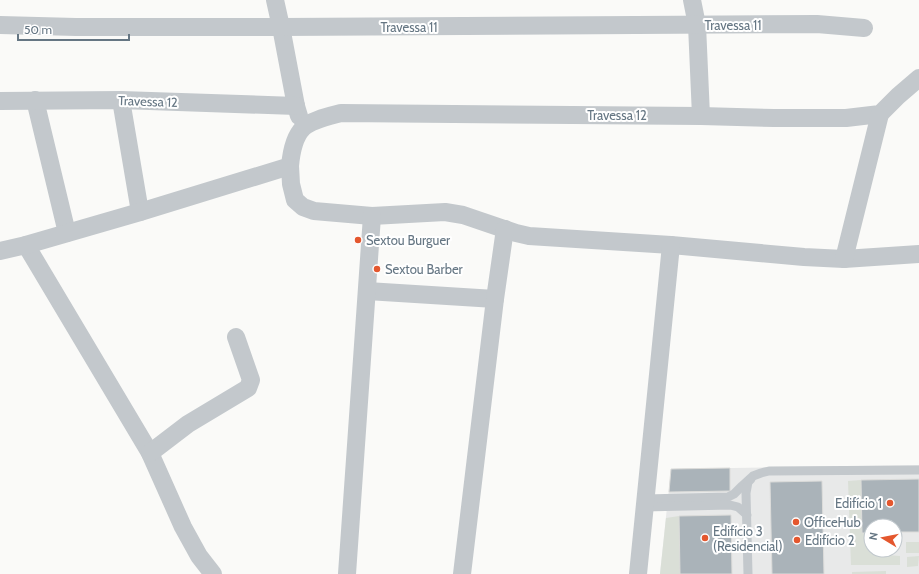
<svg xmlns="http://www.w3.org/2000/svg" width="919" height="574" viewBox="0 0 919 574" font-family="Cabin,sans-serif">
	<rect width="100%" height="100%" fill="#fafaf8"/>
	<path fill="#e8e9e9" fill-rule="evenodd" d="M919 465V574H660L671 469ZM871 526H895V550H871Z"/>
	<g fill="#dadfd7">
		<path d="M861 480 862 532 871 533V550H888L887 555 900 556V565H851L848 481Z"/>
		<path d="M679 516 680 574H660L666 518Z"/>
		<rect x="906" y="542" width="13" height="11"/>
		<path d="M919 556 918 566 907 567V557Z"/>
		<path d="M886 571V574H852V572Z"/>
	</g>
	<g fill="#aab3b9" stroke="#dcdcda">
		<path d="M730 468V491L669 492 671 469Z"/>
		<path d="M919 479V532H895V526H871V533H862L861 480Z"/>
		<path d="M822 481 824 574H772L770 482Z"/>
		<path d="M731 515 732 574H680L679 516Z"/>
	</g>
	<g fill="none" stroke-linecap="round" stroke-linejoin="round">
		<g stroke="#c3c8cc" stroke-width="9">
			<path d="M645 499 728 497 734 494 742 486 753 476 761 473 769 471 919 470"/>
			<path d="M644 507 730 505 738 507 747 515"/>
			<path d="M748 574 746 493 748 482 751 479"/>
		</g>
		<g stroke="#c3c8cc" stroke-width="18">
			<path d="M275 0 281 27 296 106 299 116"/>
			<path d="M692 0 697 25 701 116"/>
			<path d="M0 25 76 27H281L817 24 864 28"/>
			<path d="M35 100 67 233"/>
			<path d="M121 100 140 212"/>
			<path d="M0 101 121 100 296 106"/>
			<path d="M290 166 291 184 295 200 303 207 314 211 372 216 445 212 463 215 516 233 529 236 671 245 804 257 844 259 919 254"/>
			<path d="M26 245 150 453 183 527 199 556 213 574"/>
			<path d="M0 251 26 245 140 212 290 166C291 155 294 137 303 128 311 120 330 116 341 113L701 116 774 118H846L880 114 898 96 919 78"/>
			<path d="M844 259 880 114"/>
			<path d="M367 291 495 299"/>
			<path d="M150 453 188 424 248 388 251 380 236 337"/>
			<path d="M347 574 372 216"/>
			<path d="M462 574 495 299 505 229"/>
			<path d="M638 574 671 245"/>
		</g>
	</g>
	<g fill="#e4572e" stroke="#fff" stroke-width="1.5">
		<circle cx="358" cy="240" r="4"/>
		<circle cx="377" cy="269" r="4"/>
		<circle cx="890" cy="503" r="4"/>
		<circle cx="796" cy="522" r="4"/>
		<circle cx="705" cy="538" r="4"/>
		<circle cx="797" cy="540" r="4"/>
	</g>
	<g text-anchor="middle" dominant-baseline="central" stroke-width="4" stroke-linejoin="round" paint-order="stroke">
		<g font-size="13" fill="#657683" stroke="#fff">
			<text x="733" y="25">Travessa 11</text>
			<text x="409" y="27">Travessa 11</text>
			<text transform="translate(148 101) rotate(2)">Travessa 12</text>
			<text x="617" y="115">Travessa 12</text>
		</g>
		<g font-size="13" fill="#657683" stroke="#fff" text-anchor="start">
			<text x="366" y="240">Sextou Burguer</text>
			<text x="385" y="269">Sextou Barber</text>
			<text x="882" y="503" text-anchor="end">Edifício 1</text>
			<text x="804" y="522">OfficeHub</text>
			<text x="713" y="531">Edifício 3<tspan x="713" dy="15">(Residencial)</tspan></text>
			<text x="805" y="540">Edifício 2</text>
		</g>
	</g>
	<g transform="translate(883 538) rotate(280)"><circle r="19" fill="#ffffff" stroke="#c1c8cd"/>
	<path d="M0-3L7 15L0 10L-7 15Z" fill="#e4572e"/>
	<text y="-6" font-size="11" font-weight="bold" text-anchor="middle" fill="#657683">N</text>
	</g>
	<path d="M18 34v6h111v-6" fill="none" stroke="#657683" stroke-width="2"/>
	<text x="24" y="34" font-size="12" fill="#657683" stroke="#ffffff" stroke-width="3" paint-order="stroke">50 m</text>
</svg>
